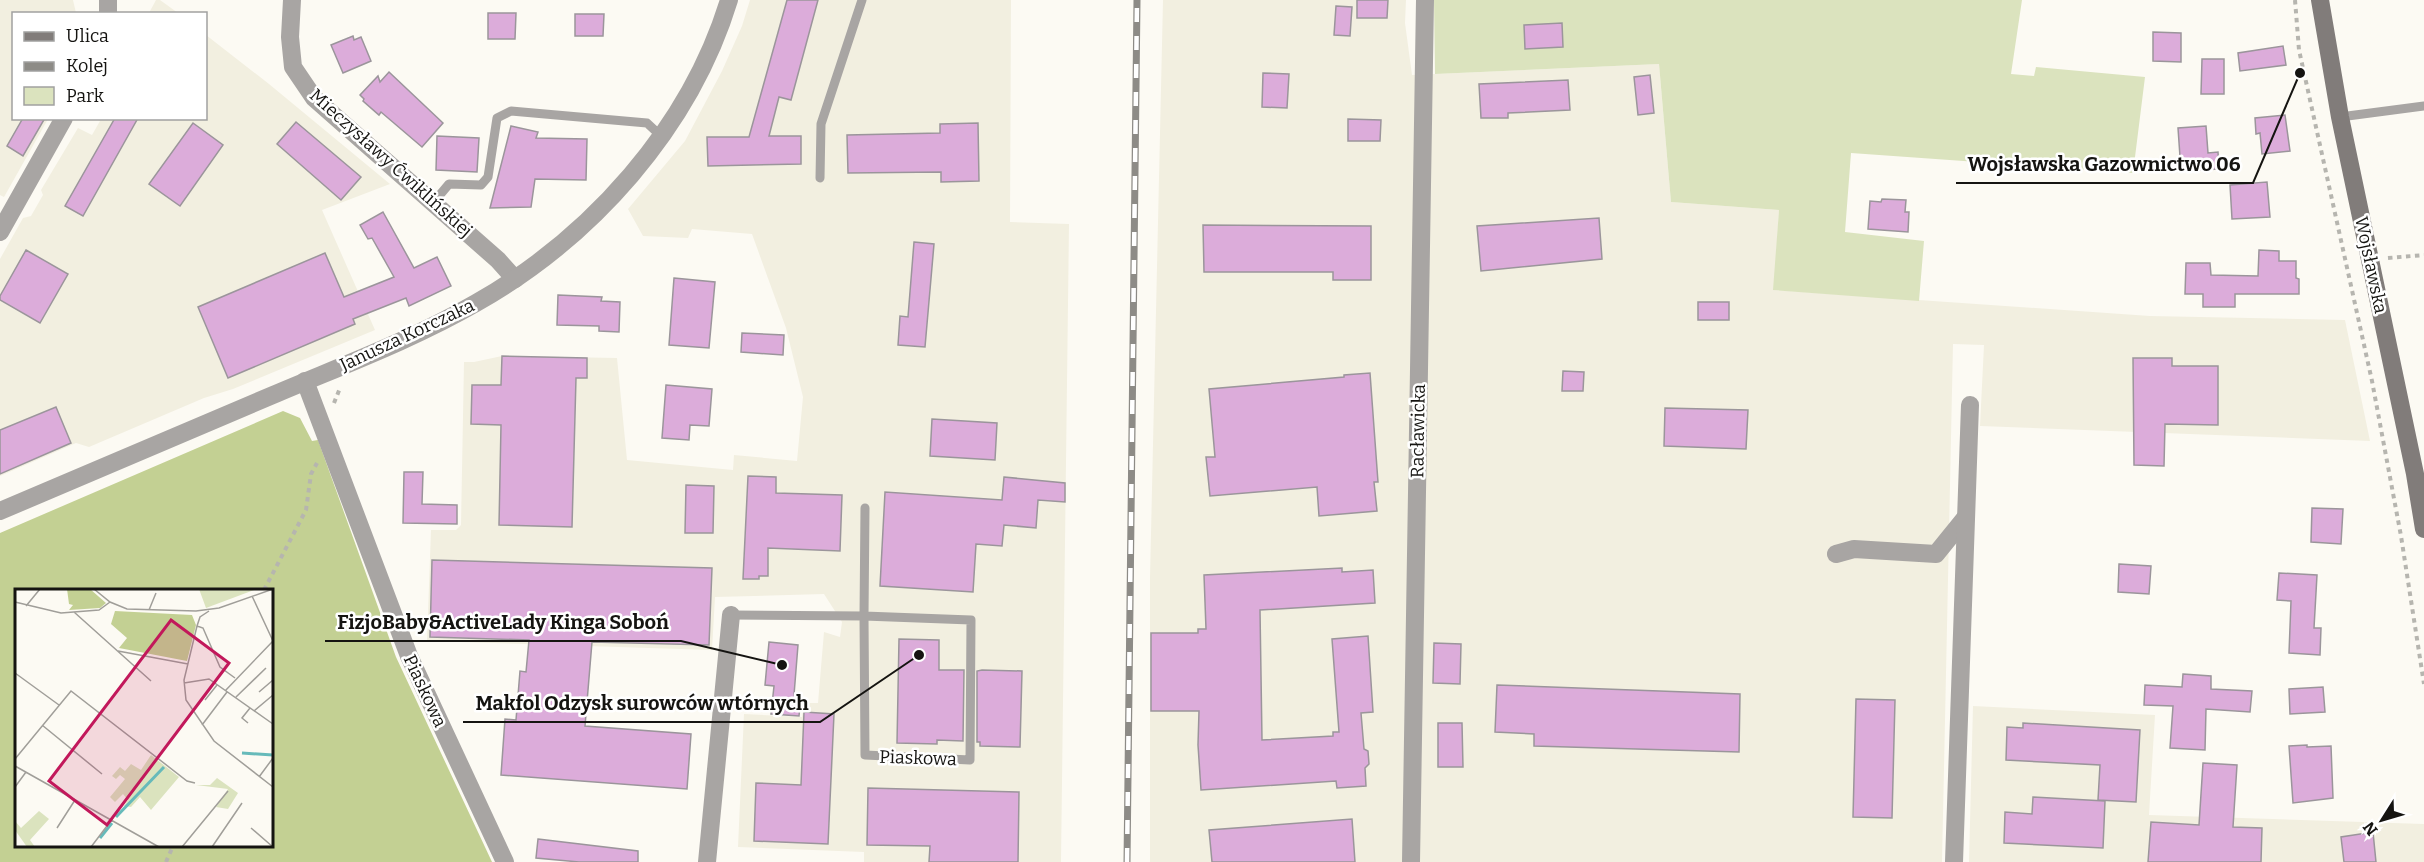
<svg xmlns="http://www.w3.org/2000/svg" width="2424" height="862" viewBox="0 0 2424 862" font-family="Bitter,serif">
	<rect width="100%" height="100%" fill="#fcfaf3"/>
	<g fill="#f2efe0">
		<path d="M0 0H73L76 13 14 14V118L48 119 4 197 0 195Z"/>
		<path d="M156 0H160L178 13H149Z"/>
		<path d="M750 0H1011L1010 222 1069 224 1061 862H864V852L738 847 744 714 802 717 804 703H818L824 632 840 637 842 622 824 594 715 597 712 650 427 641 431 530H456L461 525 464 362H474L502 356 617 358 627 460 733 470 734 455 797 461 803 397 786 328 752 234 692 229 688 238 643 236 628 209 685 141 722 71 742 26Z"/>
		<path d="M1163 0H1406L1405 23 1412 75 1659 64 1671 202 1779 210 1774 290 2150 316 2345 320 2370 441 1980 426 1984 345 1953 344 1942 862H1150V578Z"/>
		<path d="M206 35 269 84 390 184 322 210 375 330 233 389 204 398 89 447 76 443 0 476V259L23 218 31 216 43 195 41 190 78 128 92 135 100 121 96 119 206 118Z"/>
		<path d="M1973 706 2155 715 2149 815 2424 824V862H1969Z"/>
	</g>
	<path fill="#dbe3be" d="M1434 0H2022L2011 74 2034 76 2036 67 2145 77 2133 173 1851 153 1845 232 1924 241 1919 301 1773 290 1779 210 1671 202 1659 64 1435 74Z"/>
	<path fill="#c3d093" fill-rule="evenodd" d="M283 411 300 418 312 441 318 440 396 657 492 862H0V533ZM16 590H272V846H16Z"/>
	<g fill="#dcacda" stroke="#9b959b" stroke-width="1.5">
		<path d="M787 0H818L791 100 779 97 769 136H801V164L708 166 707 137H749Z"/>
		<path d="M1357 0H1388L1387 18H1357Z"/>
		<path d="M1336 6 1352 7 1350 36 1334 35Z"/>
		<path d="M488 13H516L515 39H488Z"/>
		<path d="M575 14H604L603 36H575Z"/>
		<path d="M1562 23 1563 47 1525 49 1524 25Z"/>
		<path d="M2153 32 2181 33V62L2153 61Z"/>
		<path d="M353 36 354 40 361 37 371 61 343 73 331 45Z"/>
		<path d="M2283 46 2286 65 2240 71 2238 53Z"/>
		<path d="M2202 59H2224V94H2201Z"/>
		<path d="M389 72 443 123 422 147 381 112 379 115 363 101 364 99 360 95 378 76 380 82Z"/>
		<path d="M1263 73 1289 74 1287 108 1262 107Z"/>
		<path d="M1650 75 1654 113 1638 115 1634 77Z"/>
		<path d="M1568 80 1570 110 1508 113V118H1481L1479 84Z"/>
		<path d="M2285 115 2290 151 2262 154 2260 133 2256 134 2255 118Z"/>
		<path d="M23 118H45L23 156 7 146Z"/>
		<path d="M115 118H138L83 216 65 206Z"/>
		<path d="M1348 119 1381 120 1380 141H1348Z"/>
		<path d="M296 122 361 177 341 200 277 144Z"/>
		<path d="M193 123 223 145 180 206 149 184Z"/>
		<path d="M978 123 979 181 941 182V172L848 173 847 135 940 133V124Z"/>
		<path d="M511 126 538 132 536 138 587 139 586 180 535 179 531 207 490 208Z"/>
		<path d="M2206 126 2208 153 2218 152 2219 169 2181 171 2178 128Z"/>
		<path d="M437 136 479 138 477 172 436 170Z"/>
		<path d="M2267 182 2270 217 2232 219 2230 185Z"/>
		<path d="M1882 199 1906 200 1905 212H1909L1908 232 1868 229 1870 201 1881 202Z"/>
		<path d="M383 212 414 268 437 257 451 286 409 306 406 298 353 319 355 324 228 378 198 307 325 253 344 297 394 277 372 238 368 239 360 225Z"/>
		<path d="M1599 218 1602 259 1481 271 1477 226Z"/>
		<path d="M1203 225 1371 226V280H1333V272H1204Z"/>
		<path d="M914 242 934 244 925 347 898 345 900 316 908 317Z"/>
		<path d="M26 250 68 274 40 323 0 300V296Z"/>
		<path d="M2259 250 2279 251V261H2296V278L2299 279V294H2235V307H2203V294H2185L2186 263H2210L2211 275 2258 276Z"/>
		<path d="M674 278 715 282 709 348 669 345Z"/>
		<path d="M558 295 602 297 601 301 620 302 619 332 599 331V326L557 325Z"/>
		<rect x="1698" y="302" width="31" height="18"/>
		<path d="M742 333 784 335 783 355 741 352Z"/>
		<path d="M502 356 587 358V378H576L572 527 499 525 501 425 471 424 472 385H501Z"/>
		<path d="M2133 358H2172V366H2218V425L2165 424 2164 466 2134 465Z"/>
		<path d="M1563 371 1584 372 1583 391H1562Z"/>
		<path d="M1370 373 1378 482H1374L1377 511 1319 516 1317 487 1210 496 1206 457H1215L1209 389 1344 377V375Z"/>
		<path d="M666 385 712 389 709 426 690 425 689 440 662 438Z"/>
		<path d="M56 407 71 443 0 474V430Z"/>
		<path d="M1665 408 1748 410 1746 449 1664 446Z"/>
		<path d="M932 419 997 423 995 460 930 456Z"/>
		<path d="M404 472H423L422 504 457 505V524L403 523Z"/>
		<path d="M748 476 776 477V493L842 495 840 551 768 548V576H759V579H743Z"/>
		<path d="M1004 477 1065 483V502L1038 500 1036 528 1004 525 1002 546 976 544 973 592 880 586 885 492 1002 500Z"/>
		<path d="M686 485 714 486 713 533H685Z"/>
		<path d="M2312 508 2343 509 2341 544 2311 542Z"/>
		<path d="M432 560 712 568 709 645 592 642 585 726 691 734 687 789 501 775 505 719 516 720 520 671 526 672 529 640 430 637Z"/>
		<path d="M2119 564 2151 566 2149 594 2118 592Z"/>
		<path d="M1342 568V572L1373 570 1375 603 1260 610 1262 740 1333 736V732H1339L1332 639 1368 636 1373 712 1361 713 1364 749 1368 751 1369 764 1365 768 1366 786 1337 788 1336 781 1201 790 1198 745 1199 711H1151V633H1198V629H1206L1204 575Z"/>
		<path d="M2279 573 2317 575 2314 628H2321L2320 655 2289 653 2291 601 2277 600Z"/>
		<path d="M899 639 939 640V670H964L963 741 937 740V744L897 743Z"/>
		<path d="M769 642 798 645 794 695 801 696 799 716 771 714 774 686 765 685Z"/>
		<path d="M1434 643 1461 644 1460 684 1433 683Z"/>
		<path d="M982 670 1022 671 1020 747 980 746V742H977V671Z"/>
		<path d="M2183 674 2211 676V689L2252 691 2250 712 2206 709 2205 750 2170 748 2173 706 2144 705 2145 685 2182 687Z"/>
		<path d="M1497 685 1740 694 1739 752 1534 746V734L1495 732Z"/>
		<path d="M2323 687 2325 712 2290 714 2289 689Z"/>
		<path d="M1856 699 1895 700 1892 818 1853 817Z"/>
		<path d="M804 712 834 714 828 844 754 841 756 783 801 785Z"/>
		<path d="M1438 723H1462L1463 767H1438Z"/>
		<path d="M2023 723 2140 730 2136 802 2098 800 2100 765 2006 760 2007 727 2023 728Z"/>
		<path d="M2307 745V747L2331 746 2333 798 2293 803 2289 746Z"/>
		<path d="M2203 763 2237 765 2233 827 2262 828 2261 862H2148L2151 822 2199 825Z"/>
		<path d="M868 788 1019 792 1018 862H929L930 846 867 845Z"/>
		<path d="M2033 797 2105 801 2103 848 2004 843 2005 812 2032 814Z"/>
		<path d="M1352 819 1355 862H1212L1209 830Z"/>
		<path d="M2373 832 2376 862H2344L2341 837Z"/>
		<path d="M538 839 638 851V862H579L536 858Z"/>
	</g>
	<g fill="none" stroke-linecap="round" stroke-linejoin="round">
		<g stroke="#b6b5af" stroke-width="4" stroke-dasharray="4.5 4.5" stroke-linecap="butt">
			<path d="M2295 0 2299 50 2372 381 2401 536 2424 684"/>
			<path d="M2388 258 2424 255"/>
			<path d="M334 403 340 388"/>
			<path d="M264 590 306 510 311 474 317 463"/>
			<path d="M166 862 173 846"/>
		</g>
		<g stroke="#a8a5a3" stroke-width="9">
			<path d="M2340 117 2424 106"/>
			<path d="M820 178 821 124 862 0"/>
			<path d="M433 203 449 184 481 185 488 177 497 118 511 111 647 123 661 136"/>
			<path d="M731 615 864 616 865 755 970 760 971 620 864 616 865 508"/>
		</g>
		<g stroke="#a8a5a3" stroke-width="18">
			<path d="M292 0 290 37 293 67 314 98 498 260 515 279"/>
			<path d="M108 14V0"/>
			<path d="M0 232 64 118"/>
			<path d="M305 381 409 656 505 862"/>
			<path d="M0 511C91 472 182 433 273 395 341 366 412 340 476 303 591 238 690 128 729 0"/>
			<path d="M1836 554 1854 549 1936 554 1966 517"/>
			<path d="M707 862 731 615"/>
			<path d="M1411 862 1425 0"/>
			<path d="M1954 862 1970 405"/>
		</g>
		<path stroke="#817c7a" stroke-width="18" d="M2320 0 2340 117 2415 474 2424 529"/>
		<defs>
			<path id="rail" d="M1127 862 1137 0"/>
		</defs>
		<use href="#rail" stroke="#8d8b86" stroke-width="7"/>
		<use href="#rail" stroke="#fff" stroke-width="4.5" stroke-dasharray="14" stroke-linecap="butt"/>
	</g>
	<g text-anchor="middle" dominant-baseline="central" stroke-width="5" stroke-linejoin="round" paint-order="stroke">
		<g font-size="18" fill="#151411" stroke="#fff">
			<text transform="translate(391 163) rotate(42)">Mieczysławy Ćwiklińskiej</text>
			<text transform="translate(2371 265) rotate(78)">Wojsławska</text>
			<text transform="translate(407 335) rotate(-25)">Janusza Korczaka</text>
			<text transform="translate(1418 431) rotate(-89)">Racławicka</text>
			<text transform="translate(425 691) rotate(65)">Piaskowa</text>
			<text transform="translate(918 758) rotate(2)">Piaskowa</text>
		</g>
	</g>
	<g transform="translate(15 589)">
		<rect width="258" height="258" fill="#fcfaf3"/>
		<path d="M184 0H242L191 19ZM136 166 164 188 136 221 125 208 116 218 109 217 113 211 108 205 100 213 95 208 110 190 105 186 101 190 97 187 105 178 110 182 116 175 126 181ZM202 189 223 204 213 220 201 218 213 200 181 196H195ZM24 222 34 230 15 251 20 258H12L0 241V232L6 239Z" fill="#dbe3be"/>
		<path d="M52 0H75L91 14 85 19 54 21 58 16 54 15ZM100 22 177 26 181 36 172 72 104 59 112 49 96 35Z" fill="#c3d093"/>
		<path fill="none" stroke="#66baba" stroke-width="3" d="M227 164 258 166M101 228 149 178M85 249 97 234"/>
		<path fill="none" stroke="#a09e99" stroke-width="1.5" d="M79 0 95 13 112 20 181 22 204 19 258 0M237 7 258 52M0 13 46 24 84 21 95 13M11 17 25 0M134 21 141 4M194 22 185 28 182 37 169 91 171 111 199 152 258 198M59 23 136 92M182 37 188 39 205 78 220 89M103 62 173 75M0 84 44 116M169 94 194 90 258 135M210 102 258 52M244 103 258 91M221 108 251 79M190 111 202 96M239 122 258 106M233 134 227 129 235 119M27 136 87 185M187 136 212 103M0 170 56 102 172 192 180 194M0 177 144 258M244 188 258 169M0 198 11 183M42 239 60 211M236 239 258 258M76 258 98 229M167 258 213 202M197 258 227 214"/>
		<path fill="#c2185b" fill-opacity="0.15" stroke="#c2185b" stroke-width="3" d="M156 31 214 74 92 236 34 192Z"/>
		<rect width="258" height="258" fill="none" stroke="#151411" stroke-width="3"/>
	</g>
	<path fill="none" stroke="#151411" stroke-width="2" d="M2300 73L2253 183H1956M782 665L681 641H325M919 655L820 722H463"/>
	<g fill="#151411" stroke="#fff" stroke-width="2">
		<circle cx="2300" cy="73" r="6"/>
		<circle cx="782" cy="665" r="6"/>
		<circle cx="919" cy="655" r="6"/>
	</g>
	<g font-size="20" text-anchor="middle" font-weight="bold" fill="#151411" stroke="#fff" stroke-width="5" stroke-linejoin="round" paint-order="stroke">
		<text x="2104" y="171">Wojsławska Gazownictwo 06</text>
		<text x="503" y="629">FizjoBaby&amp;ActiveLady Kinga Soboń</text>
		<text x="642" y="710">Makfol Odzysk surowców wtórnych</text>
	</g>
	<rect x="12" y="12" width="195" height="108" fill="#ffffff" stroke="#a1a1a0" stroke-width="1.5"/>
	<rect x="24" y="32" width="30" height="9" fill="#817c7a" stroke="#a1a1a0" stroke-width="1.5"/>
	<text x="66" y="42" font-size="18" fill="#151411">Ulica</text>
	<rect x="24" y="62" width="30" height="9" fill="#8d8b86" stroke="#a1a1a0" stroke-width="1.5"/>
	<text x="66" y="72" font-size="18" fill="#151411">Kolej</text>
	<rect x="24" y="87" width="30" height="18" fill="#dbe3be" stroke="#a1a1a0" stroke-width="1.5"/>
	<text x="66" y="102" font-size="18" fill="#151411">Park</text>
	<g transform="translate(2382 820) rotate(233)" stroke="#ffffff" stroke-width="4.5" paint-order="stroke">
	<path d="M0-4.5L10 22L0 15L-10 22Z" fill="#151411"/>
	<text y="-9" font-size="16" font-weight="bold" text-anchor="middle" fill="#151411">N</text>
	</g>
</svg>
